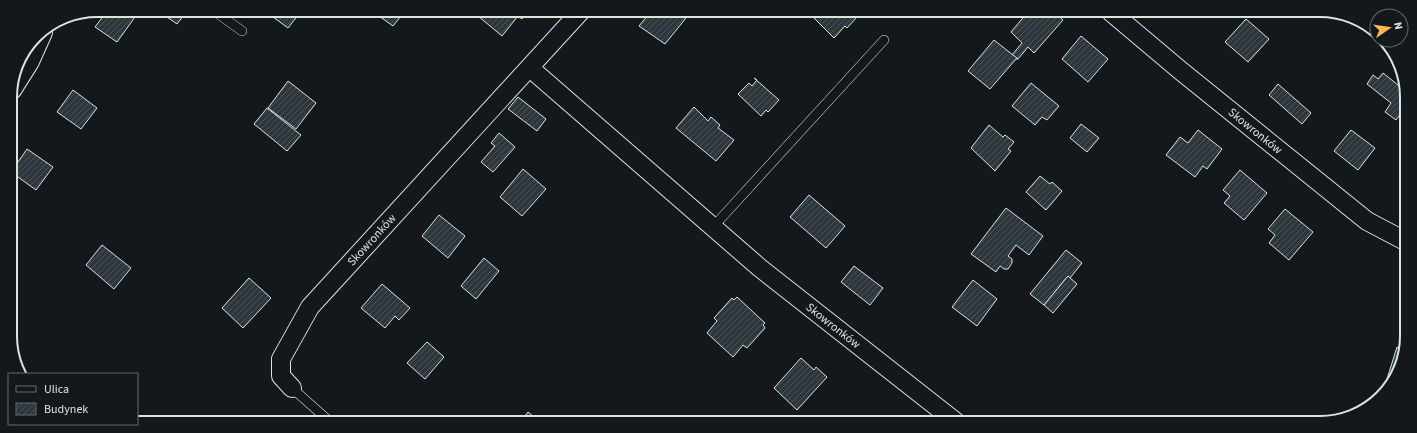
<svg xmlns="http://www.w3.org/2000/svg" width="1417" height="433" viewBox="0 0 1417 433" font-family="'Source Sans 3',sans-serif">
	<defs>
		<pattern id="building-hatch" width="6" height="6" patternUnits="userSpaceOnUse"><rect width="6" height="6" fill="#2c363c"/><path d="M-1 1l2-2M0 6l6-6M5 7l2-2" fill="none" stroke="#4a5358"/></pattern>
	</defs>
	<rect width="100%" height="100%" fill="#14181c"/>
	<g fill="url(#building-hatch)" stroke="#d8e6dc">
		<path d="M108 10H125L135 17 117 42 95 27Z"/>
		<path d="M173 10H188L177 24 167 17Z"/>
		<path d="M272 10H302L288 28 269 14Z"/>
		<path d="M372 11H405L393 26Z"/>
		<path d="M483 11H521L525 15 522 19 518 16 502 36 478 16Z"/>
		<path d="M651 11H678L686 18 665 44 639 26Z"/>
		<path d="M817 12H852L857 17 847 28 845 26 834 38 812 16Z"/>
		<path d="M1028 12H1048L1052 16 1055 13 1063 20 1034 53 1028 47 1018 59 1012 55 1022 43 1011 32Z"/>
		<path d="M1224 13H1234L1230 17Z"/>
		<path d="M1246 19 1269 39 1248 62 1225 42Z"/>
		<path d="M1081 36 1108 59 1088 82 1062 59Z"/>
		<path d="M994 40 1018 59H1016L990 89 968 71Z"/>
		<path d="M1383 73 1403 89 1405 85V114L1402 112 1396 120 1385 112 1391 103 1367 84 1373 75 1378 79Z"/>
		<path d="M754 78 779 100 768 112 766 110 761 116 738 94 749 83 752 86 757 80Z"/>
		<path d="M288 81 316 103 296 129 268 108Z"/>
		<path d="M1031 83 1059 106 1047 120 1042 117 1035 125 1012 106Z"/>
		<path d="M1278 84 1311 113 1302 124 1269 95Z"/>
		<path d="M73 90 97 108 81 129 57 112Z"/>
		<path d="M518 97 546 119 537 131 508 109Z"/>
		<path d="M694 107 708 121 711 117 720 125 718 128 734 140 716 161 676 128Z"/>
		<path d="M267 108 301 135 287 151 254 124Z"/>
		<path d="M1081 124 1099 138 1087 152 1070 138Z"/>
		<path d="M989 125 1003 137 1005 135 1014 142 1008 149 1011 151 995 171 971 148Z"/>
		<path d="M1198 130 1222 149 1207 169 1203 166 1195 177 1166 155 1180 137 1188 143Z"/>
		<path d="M1351 130 1375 148 1358 170 1334 151Z"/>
		<path d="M499 133 515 147 493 172 481 162 495 146 491 143Z"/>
		<path d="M27 149 53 167 36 190 11 172Z"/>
		<path d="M523 169 546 189 522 216 500 197Z"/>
		<path d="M1240 170 1267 193 1244 220 1224 203 1230 196 1223 190Z"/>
		<path d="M1040 176 1050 184 1052 182 1062 191 1046 210 1026 192Z"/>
		<path d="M809 195 845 226 826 248 790 217Z"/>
		<path d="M1006 208 1043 236 1029 255 1016 245 1008 256 1012 259V263L1008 269H1004L1000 266 996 272 971 254Z"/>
		<path d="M1285 209 1313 232 1289 260 1269 243 1275 235 1268 229Z"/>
		<path d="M439 215 465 236 448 258 422 236Z"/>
		<path d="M102 245 131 268 114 289 86 265Z"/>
		<path d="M1066 250 1082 263 1070 278 1068 276 1044 305 1030 294Z"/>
		<path d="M484 258 499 271 476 299 461 286Z"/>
		<path d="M854 266 883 288 870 305 841 282Z"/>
		<path d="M1068 276 1077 284 1053 313 1044 305Z"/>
		<path d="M249 278 271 298 243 328 222 308Z"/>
		<path d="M973 280 997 299 977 326 952 307Z"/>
		<path d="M382 284 410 308 399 320 395 316 385 328 361 308Z"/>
		<path d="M737 297 765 323 763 325 765 328 747 348 743 345 733 357 707 333 717 321 714 318 732 298 734 300Z"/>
		<path d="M427 342 444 357 425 379 407 363Z"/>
		<path d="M1397 347 1404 350V358L1390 380 1387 379Z"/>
		<path d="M801 358 814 370 816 367 827 377 797 410 774 388Z"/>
		<path d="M528 412 539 421H521Z"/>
	</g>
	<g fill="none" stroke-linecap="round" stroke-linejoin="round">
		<defs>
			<g id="lane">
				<path d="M213 10 242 31"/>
				<path d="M713 227 884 40"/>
				<path d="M292 388 329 421"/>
			</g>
			<g id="street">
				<path id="s1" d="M1111 12 1181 71 1367 221 1405 241"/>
				<path id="s2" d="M530 68 760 268 956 422"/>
				<path id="s3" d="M292 388 281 376V359L310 307 581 11"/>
			</g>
			<path id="secondary" d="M11 88 28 61 41 32"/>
		</defs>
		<use href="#lane" stroke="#d8e6dc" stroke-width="10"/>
		<use href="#street" stroke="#d8e6dc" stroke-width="20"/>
		<use href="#secondary" stroke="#d8e6dc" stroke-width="24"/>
		<use href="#lane" stroke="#14181c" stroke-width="9"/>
		<use href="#street" stroke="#14181c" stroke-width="18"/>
		<use href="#secondary" stroke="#14181c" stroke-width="22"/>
	</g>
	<g text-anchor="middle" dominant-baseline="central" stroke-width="3" stroke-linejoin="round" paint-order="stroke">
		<g font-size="12" fill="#d8e6dc" stroke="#14181c">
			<text stroke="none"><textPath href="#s1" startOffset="187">Skowronków</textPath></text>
			<text stroke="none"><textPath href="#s3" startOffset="184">Skowronków</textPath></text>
			<text stroke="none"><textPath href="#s2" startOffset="398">Skowronków</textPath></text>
		</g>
	</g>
	<path d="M0 0H1417V433H0ZM97 17H1320A80 80 0 0 1 1400 97V336A80 80 0 0 1 1320 416H97A80 80 0 0 1 17 336V97A80 80 0 0 1 97 17Z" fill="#14181c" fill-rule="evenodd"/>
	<path fill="none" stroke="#d8e6dc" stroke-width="2" d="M97 17H1320A80 80 0 0 1 1400 97V336A80 80 0 0 1 1320 416H97A80 80 0 0 1 17 336V97A80 80 0 0 1 97 17Z"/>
	<rect x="8" y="373" width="130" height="52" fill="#14181c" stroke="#626a69"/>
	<rect x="16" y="386" width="20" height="6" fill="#14181c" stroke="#626a69"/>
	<text x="44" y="393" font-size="12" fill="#d8e6dc">Ulica</text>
	<rect x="16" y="403" width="20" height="12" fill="url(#building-hatch)" stroke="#626a69"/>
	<text x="44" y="413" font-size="12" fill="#d8e6dc">Budynek</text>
	<g transform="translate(1389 28) rotate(77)"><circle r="19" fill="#14181c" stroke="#626a69"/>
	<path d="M0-3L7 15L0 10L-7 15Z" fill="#ffb74d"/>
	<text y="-6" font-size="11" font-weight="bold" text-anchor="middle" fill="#d8e6dc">N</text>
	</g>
</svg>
